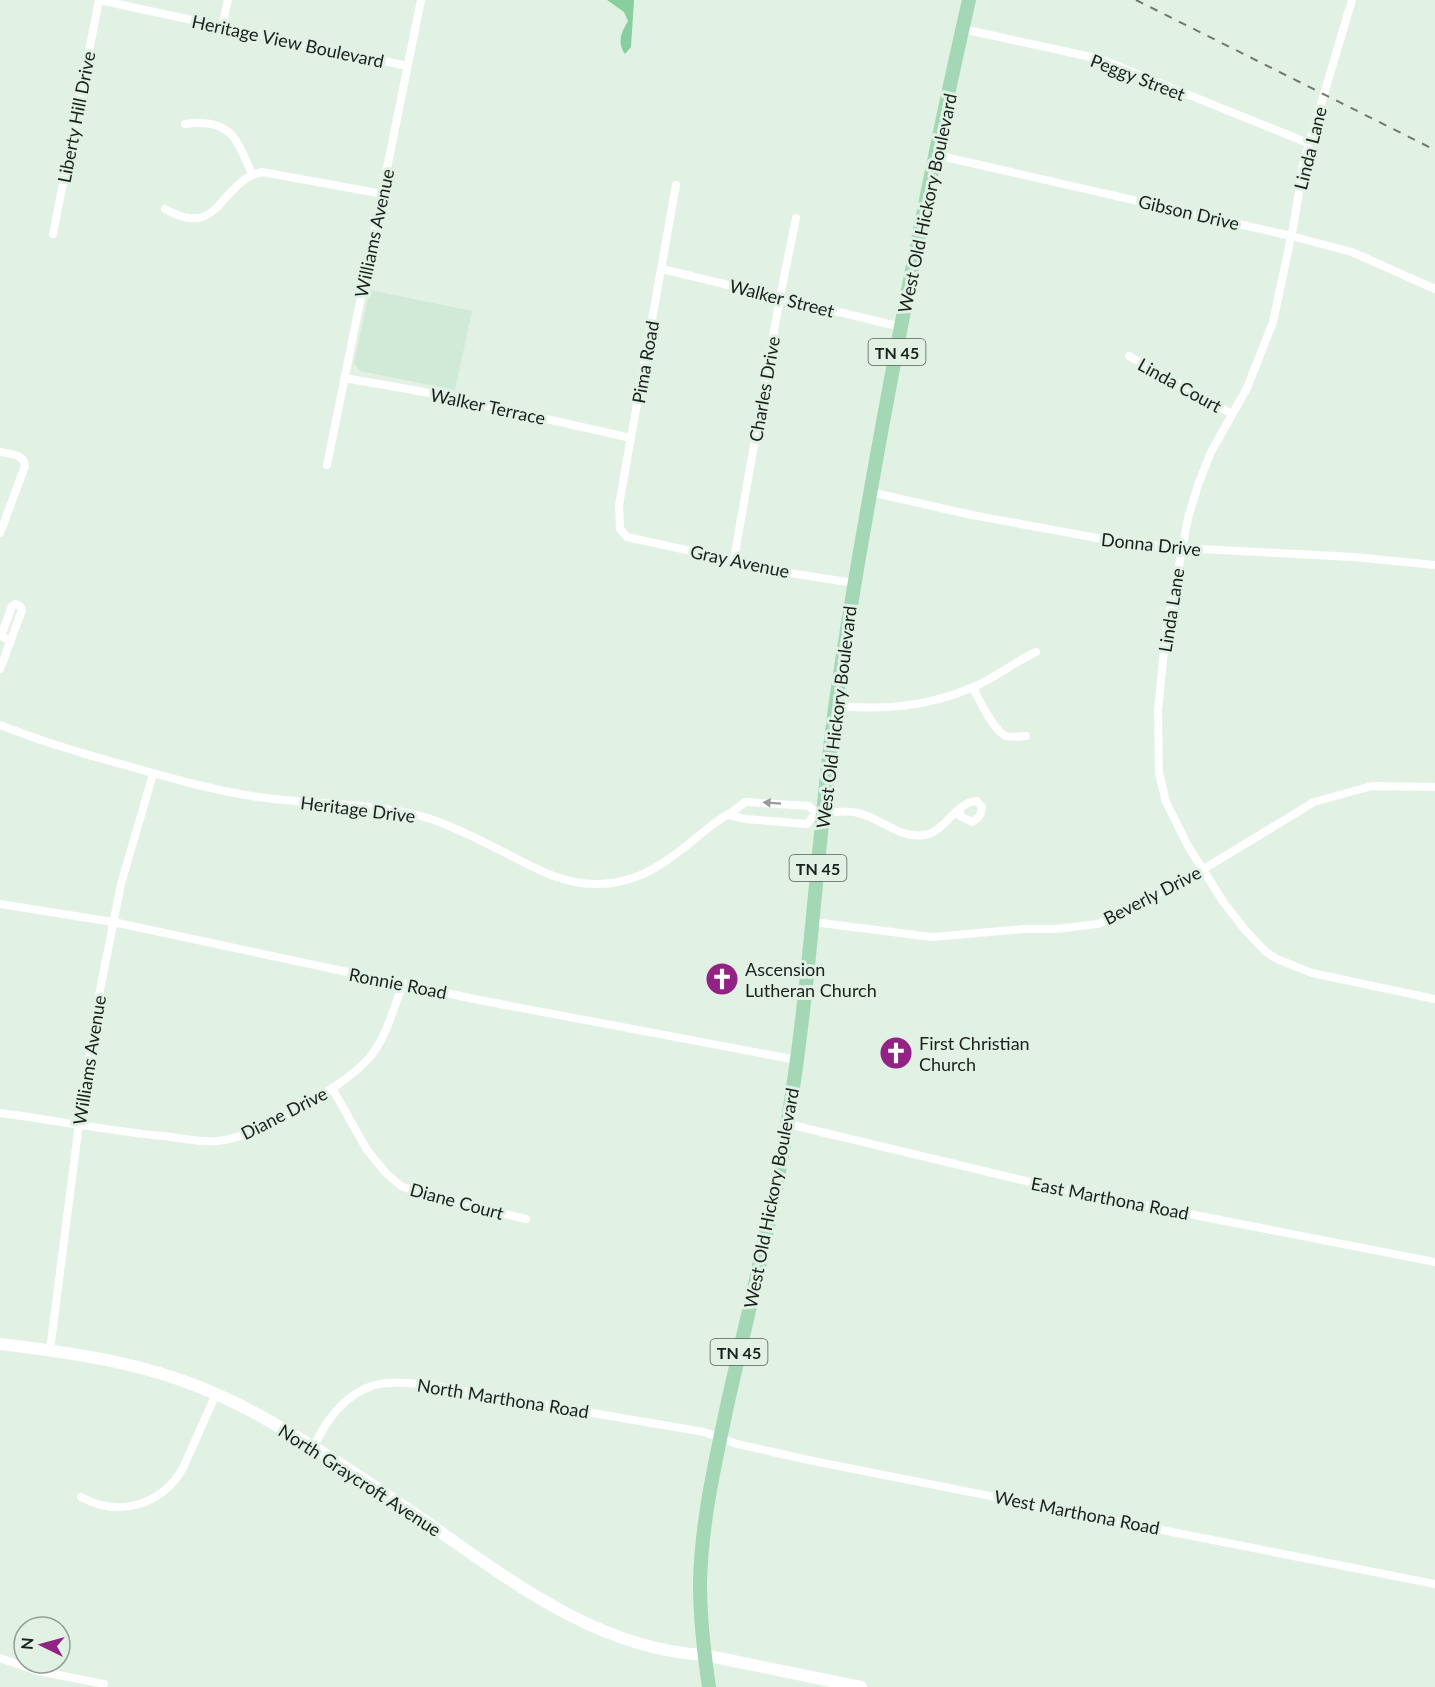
<svg xmlns="http://www.w3.org/2000/svg" width="1435" height="1687" viewBox="0 0 1435 1687" font-family="Lato,sans-serif">
	<rect width="100%" height="100%" fill="#e1f2e5"/>
	<path fill="#d1e9d7" d="M370 290 472 311 455 390 360 371 354 363Z"/>
	<path fill="#89ce9e" d="M607 0H634L631 47 625 54C617 42 621 33 628 21L624 12Z"/>
	<g fill="none" stroke-linecap="round" stroke-linejoin="round">
		<g stroke="#fff" stroke-width="8">
			<path d="M99 0 407 66"/>
			<path d="M1352 0 1304 161 1293 228 1273 322 1247 388 1211 452 1198 485 1188 518 1165 639 1158 711 1159 773 1166 802 1188 846 1224 903 1246 931 1266 952 1277 959 1312 973 1435 999"/>
			<path d="M222 27 228 0"/>
			<path d="M963 29 1100 59 1308 143"/>
			<path d="M185 124C230 118 236 137 252 174"/>
			<path d="M936 155 1291 236 1352 252 1435 289"/>
			<path d="M676 185 619 505 620 529 627 537 796 574 854 583"/>
			<path d="M165 209C221 241 218 182 262 172L383 194"/>
			<path d="M53 234 99 0"/>
			<path d="M662 269 901 327"/>
			<path d="M1129 356 1232 414"/>
			<path d="M345 378 430 393 631 438"/>
			<path d="M0 452C10 454 24 454 25 466L0 533"/>
			<path d="M327 465 421 0"/>
			<path d="M870 492 972 515 1119 542 1181 548 1354 557 1435 565"/>
			<path d="M734 559 780 297 796 218"/>
			<path d="M0 669 22 610 20 606 15 604 12 606 1 636 10 641"/>
			<path d="M973 688C979 699 994 732 1006 736 1012 738 1020 736 1026 736"/>
			<path d="M836 706C884 710 926 707 971 688 994 679 1014 662 1036 652"/>
			<path d="M0 725C40 741 80 753 121 764 166 777 211 790 258 797 312 805 368 802 421 816 447 823 475 838 500 850 531 866 561 885 598 884 647 883 676 854 712 825 723 817 735 811 745 802L809 806 816 813C830 814 844 809 858 813 881 818 899 839 924 835 946 832 955 802 977 801L982 807C981 815 979 818 972 822L960 816V808"/>
			<path d="M729 815 745 819 807 824 816 813"/>
			<path d="M0 904 113 922 479 1000 797 1060"/>
			<path d="M813 922 932 937 1023 929H1056L1098 924 1202 870 1314 802 1372 786 1435 787"/>
			<path d="M332 1088 367 1150 387 1174 401 1186 423 1194 526 1219"/>
			<path d="M0 1113C54 1120 109 1131 163 1136 181 1138 200 1143 218 1141 257 1137 343 1088 369 1058 386 1038 394 1008 403 983"/>
			<path d="M788 1124 1051 1187 1435 1262"/>
			<path d="M50 1350 79 1124 100 990 121 884 153 774"/>
			<path d="M313 1449C326 1418 350 1387 386 1383 398 1382 411 1383 423 1384L704 1432 737 1444 818 1462 1435 1584"/>
			<path d="M81 1497C119 1518 162 1505 183 1468L216 1394"/>
			<path d="M0 1658 38 1671 104 1684"/>
		</g>
		<path stroke="#fff" stroke-width="12" d="M0 1344C91 1355 167 1366 249 1410 308 1441 367 1481 422 1519 507 1578 596 1649 704 1655L861 1687"/>
		<path stroke="#a3d7b5" stroke-width="14" d="M709 1687C704 1653 700 1619 700 1584 701 1522 716 1458 729 1397 750 1305 773 1213 788 1120 811 981 817 840 836 701 852 593 871 486 891 379 915 252 940 126 969 0"/>
		<path stroke="#6d7870" stroke-width="2" stroke-dasharray="8 8" stroke-linecap="butt" d="M1136 0 1435 150"/>
	</g>
	<defs><path id="oneway-solid" d="M-6-.8H1V-3.2L6.5 0L1 3.2V.8H-6Z" transform="scale(1.5)"/></defs>
	<use fill="#989b99" href="#oneway-solid" transform="translate(772 803) rotate(-176)"/>
	<defs>
		<symbol id="church-disc" viewBox="-11 -11 22 22"><circle r="9.5" fill="#922384" stroke="#e1f2e5"/><path d="M-1.2-6h2.4v3.5h3.3v2.4h-3.3V6h-2.4V-.1h-3.3v-2.4h3.3Z" fill="#fff"/></symbol>
	</defs>
	<g fill-rule="evenodd">
		<use href="#church-disc" x="703" y="960" width="38" height="38"/>
		<use href="#church-disc" x="877" y="1034" width="38" height="38"/>
	</g>
	<g text-anchor="middle" dominant-baseline="central" stroke-width="6" stroke-linejoin="round" paint-order="stroke">
		<g fill="#e1f2e5" stroke="#565f58" stroke-width="1.5">
			<rect x="868.5" y="339" width="57" height="26" rx="4.5"/>
			<rect x="789.5" y="855" width="57" height="26" rx="4.5"/>
			<rect x="710.5" y="1339" width="57" height="26" rx="4.5"/>
		</g>
		<g font-size="16" font-weight="bold" fill="#1a201c">
			<text x="897" y="352">TN 45</text>
			<text x="818" y="868">TN 45</text>
			<text x="739" y="1352">TN 45</text>
		</g>
		<g font-size="18" fill="#1a201c" stroke="#e1f2e5">
			<text transform="translate(288 41) rotate(12)">Heritage View Boulevard</text>
			<text transform="translate(1138 77) rotate(21)">Peggy Street</text>
			<text transform="translate(76 117) rotate(-79)">Liberty Hill Drive</text>
			<text transform="translate(1310 148) rotate(-76)">Linda Lane</text>
			<text transform="translate(927 203) rotate(-78)">West Old Hickory Boulevard</text>
			<text transform="translate(1189 212) rotate(13)">Gibson Drive</text>
			<text transform="translate(374 233) rotate(-78)">Williams Avenue</text>
			<text transform="translate(782 298) rotate(14)">Walker Street</text>
			<text transform="translate(645 362) rotate(-80)">Pima Road</text>
			<text transform="translate(1180 385) rotate(29)">Linda Court</text>
			<text transform="translate(764 389) rotate(-80)">Charles Drive</text>
			<text transform="translate(488 406) rotate(12)">Walker Terrace</text>
			<text transform="translate(1151 544) rotate(6)">Donna Drive</text>
			<text transform="translate(740 561) rotate(12)">Gray Avenue</text>
			<text transform="translate(1171 610) rotate(-81)">Linda Lane</text>
			<text transform="translate(836 717) rotate(-83)">West Old Hickory Boulevard</text>
			<text transform="translate(358 809) rotate(7)">Heritage Drive</text>
			<text transform="translate(1152 895) rotate(-27)">Beverly Drive</text>
			<text transform="translate(398 983) rotate(11)">Ronnie Road</text>
			<text transform="translate(89 1060) rotate(-81)">Williams Avenue</text>
			<text transform="translate(284 1113) rotate(-27)">Diane Drive</text>
			<text transform="translate(771 1198) rotate(-79)">West Old Hickory Boulevard</text>
			<text transform="translate(1110 1198) rotate(11)">East Marthona Road</text>
			<text transform="translate(457 1201) rotate(15)">Diane Court</text>
			<text transform="translate(503 1398) rotate(9)">North Marthona Road</text>
			<text transform="translate(360 1480) rotate(33)">North Graycroft Avenue</text>
			<text transform="translate(1077 1512) rotate(11)">West Marthona Road</text>
		</g>
		<g font-size="18" fill="#1a201c" stroke="#e1f2e5" text-anchor="start">
			<text x="745" y="969">Ascension<tspan x="745" dy="21">Lutheran Church</tspan></text>
			<text x="919" y="1043">First Christian<tspan x="919" dy="21">Church</tspan></text>
		</g>
	</g>
	<g transform="translate(42 1645) rotate(275)"><circle r="28" fill="#e1f2e5" stroke="#919e95" stroke-width="1.5"/>
	<path d="M0-4.5L10 22L0 15L-10 22Z" fill="#922384"/>
	<text y="-9" font-size="16" font-weight="bold" text-anchor="middle" fill="#1a201c">N</text>
	</g>
</svg>
